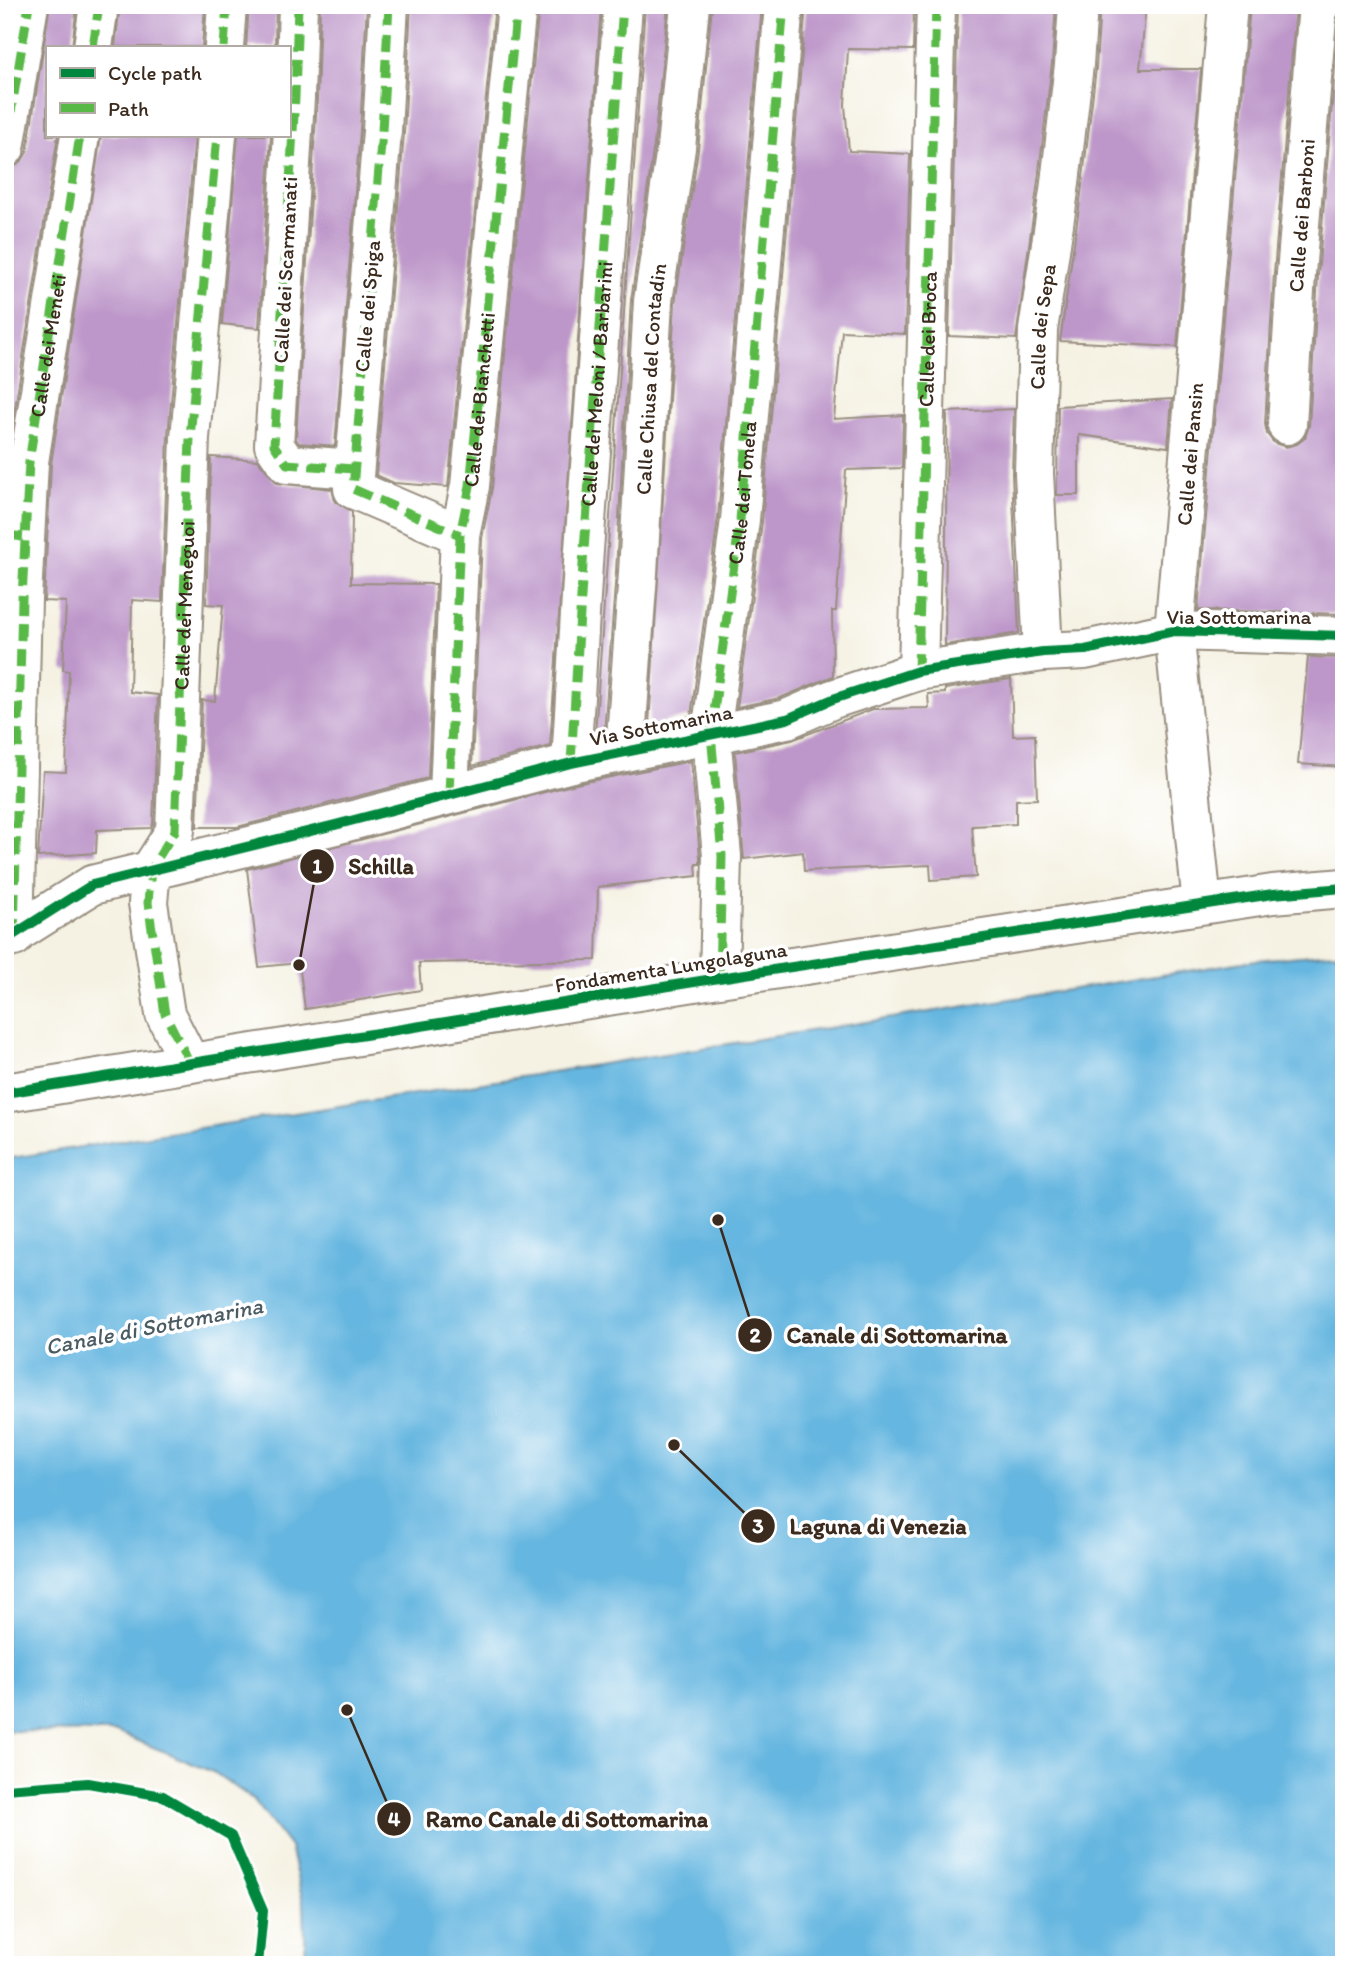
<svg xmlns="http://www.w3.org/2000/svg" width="1349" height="1970" viewBox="0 0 1349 1970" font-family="Itim,sans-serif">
	<rect width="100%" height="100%" fill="#fff"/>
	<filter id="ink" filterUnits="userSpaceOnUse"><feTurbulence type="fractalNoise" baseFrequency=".0143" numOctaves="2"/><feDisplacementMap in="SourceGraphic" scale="14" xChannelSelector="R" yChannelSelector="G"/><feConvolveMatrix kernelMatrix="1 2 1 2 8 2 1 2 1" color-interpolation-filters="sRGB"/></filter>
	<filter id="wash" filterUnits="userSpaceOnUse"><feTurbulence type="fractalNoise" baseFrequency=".00686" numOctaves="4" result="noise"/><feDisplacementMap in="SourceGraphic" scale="28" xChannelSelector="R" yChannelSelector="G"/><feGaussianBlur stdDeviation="1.57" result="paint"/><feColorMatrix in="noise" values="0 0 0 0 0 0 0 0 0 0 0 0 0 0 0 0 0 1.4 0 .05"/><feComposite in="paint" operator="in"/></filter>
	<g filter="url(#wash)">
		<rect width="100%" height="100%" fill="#f5f2e3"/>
		<path fill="#65b6e0" stroke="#50707f" stroke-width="2" d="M1344 952V1965H306L304 1906 290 1847 254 1800 215 1773 117 1732 5 1731V1159L1256 960Z"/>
		<g id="blocks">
			<g fill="#bd97c9">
				<path d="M50 5H77L72 47H47V135H58L7 459 5 498V169L13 168 21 162 27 152Z"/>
				<path d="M120 5H205L202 47H115Z"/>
				<path d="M249 5H276L275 47H246Z"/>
				<path d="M320 5H367L360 130 335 446 299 443 296 439 317 99Z"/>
				<path d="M411 5H495L448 487 394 483 376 475 404 133Z"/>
				<path d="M539 5H601L550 746 472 766 482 538 492 488Z"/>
				<path d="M645 5H668L654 145 631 300 616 572 604 734 595 736Z"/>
				<path d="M712 5H762L718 518 691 716 649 725 675 303 698 150Z"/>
				<path d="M806 5H914L913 50 848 49 845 105 849 151 910 154 905 334 842 331 834 419 903 415 902 468 846 470 836 611H832L833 676 780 698 737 707 762 522Z"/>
				<path d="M958 5H1056L1052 63 1037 188 1016 339 949 336Z"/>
				<path d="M1100 5H1146L1140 69H1201L1177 347 1060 341 1081 194 1096 68Z"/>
				<path d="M1250 5H1296L1274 273 1265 424 1267 434 1274 443 1286 447 1297 444 1305 438 1309 426 1318 276 1340 5H1344V614L1198 610Z"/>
				<path d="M101 135H195L168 436 162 602 132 600 130 692 158 695 153 824 151 828 97 830 96 853 38 857 43 771 66 772 69 671 63 670 66 602 44 601 51 464Z"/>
				<path d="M238 135H271L259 328 222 324Z"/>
				<path d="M1172 399 1168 447 1079 435V495H1057L1058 406Z"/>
				<path d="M1014 409 1012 474 1019 633 945 645 947 412Z"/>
				<path d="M211 457 258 460 277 483 332 489 335 501 352 512 351 583 436 584 428 778 237 827H197L202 700 215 701 223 605 206 604Z"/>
				<path d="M1308 657 1344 658V767L1298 764Z"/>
				<path d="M1011 679 1013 736 1035 735 1037 799 1016 800V824L972 826 976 877 931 880 930 865 804 871 803 852 744 859 735 752 792 740 873 709 929 708 928 694 945 693V689Z"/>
				<path d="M691 761 700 857V864H696L697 876 598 887 596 960 419 963 421 990 305 1009 299 963 259 967 247 869 576 784Z"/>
			</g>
		</g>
	</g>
	<g filter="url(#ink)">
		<use href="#blocks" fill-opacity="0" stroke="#988e80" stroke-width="2"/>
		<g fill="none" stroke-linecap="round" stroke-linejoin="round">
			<defs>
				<g id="minor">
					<path d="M298 5 295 98 274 445 287 464 354 469"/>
					<path d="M389 5 382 131 353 489 460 535"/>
					<path d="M93 47 99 5"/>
					<path d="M224 47 227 5"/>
					<path d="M5 148 29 5"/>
					<path id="s1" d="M1287 425 1296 274 1318 5"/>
					<path id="s2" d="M1043 652 1034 473 1038 330 1059 191 1074 65 1078 5"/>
					<path d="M918 671 936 5"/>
					<path id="s3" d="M625 752 638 573 653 301 676 148 690 5"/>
					<path id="s4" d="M571 763 583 564 623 5"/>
					<path id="s5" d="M449 794 460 535 470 486 517 5"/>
					<path id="s6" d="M1202 904 1174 631 1228 5"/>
					<path d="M14 937 22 599 29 462 80 135"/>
					<path d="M5 940 92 885 335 825 571 763 787 719 833 699 918 671 1043 652 1085 650 1174 631 1344 636"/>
					<path id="s7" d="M719 978 722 856 711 734 740 520 784 5"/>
					<path d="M190 1063 165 1014 148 903 151 869 175 831 190 438 217 135"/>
					<path d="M5 1093 719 978 1273 894 1344 888"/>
				</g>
			</defs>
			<use href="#minor" stroke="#988e80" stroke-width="42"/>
			<use href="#minor" stroke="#fff" stroke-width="38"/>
			<g stroke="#58b947" stroke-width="9" stroke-dasharray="18 9" stroke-linecap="butt">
				<path d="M298 5 295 98 274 445 287 464 354 469"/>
				<path d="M389 5 382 131 353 489 460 535"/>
				<path d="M93 47 99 5"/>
				<path d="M224 47 227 5"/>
				<path d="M5 148 29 5"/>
				<path d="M5 535 26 537"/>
				<path id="s8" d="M918 671 936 5"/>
				<path d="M571 763 583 564 623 5"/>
				<path d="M449 794 460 535 470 486 517 5"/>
				<path id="s9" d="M14 937 22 599 29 462 80 135"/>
				<path d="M719 978 722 856 711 734 740 520 784 5"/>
				<path id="s10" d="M190 1063 165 1014 148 903 151 869 175 831 190 438 217 135"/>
			</g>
			<defs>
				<g id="cycleway">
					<path d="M5 940 92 885 335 825 571 763 787 719 833 699 918 671 1043 652 1085 650 1174 631 1344 636"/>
					<path d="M5 1093 719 978 1273 894 1344 888"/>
					<path d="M5 1789 88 1783 163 1796 231 1836 263 1911 258 1965"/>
				</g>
			</defs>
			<use href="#cycleway" stroke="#fff" stroke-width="15"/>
			<use href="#cycleway" stroke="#00873e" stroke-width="10"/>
		</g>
	</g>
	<g text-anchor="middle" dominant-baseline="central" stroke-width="7" stroke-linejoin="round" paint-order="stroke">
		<g font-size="21" fill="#3b2a1e" stroke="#fff">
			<text stroke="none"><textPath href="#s1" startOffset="210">Calle dei Barboni</textPath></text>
			<text transform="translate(285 270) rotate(-87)">Calle dei Scarmanati</text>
			<text transform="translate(367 306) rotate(-85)">Calle dei Spiga</text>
			<text stroke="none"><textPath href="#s2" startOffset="326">Calle dei Sepa</textPath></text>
			<text stroke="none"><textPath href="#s8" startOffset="332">Calle dei Broca</textPath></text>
			<text stroke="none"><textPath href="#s9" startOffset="593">Calle dei Meneti</textPath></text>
			<text stroke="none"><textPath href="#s3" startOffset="374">Calle Chiusa del Contadin</textPath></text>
			<text stroke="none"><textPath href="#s4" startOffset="380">Calle dei Meloni / Barbarini</textPath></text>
			<text stroke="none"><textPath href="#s5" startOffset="396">Calle dei Bianchetti</textPath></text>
			<text stroke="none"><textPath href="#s6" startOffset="452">Calle dei Pansin</textPath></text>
			<text stroke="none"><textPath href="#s7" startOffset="488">Calle dei Tonela</textPath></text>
			<text stroke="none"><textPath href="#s10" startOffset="472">Calle dei Meneguoi</textPath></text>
			<text x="1239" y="616">Via Sottomarina</text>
			<text transform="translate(661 725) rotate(-11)">Via Sottomarina</text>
			<text transform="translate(671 967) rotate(-9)">Fondamenta Lungolaguna</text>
		</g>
		<g font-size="23" font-style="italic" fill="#4a5b62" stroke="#fff">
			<text transform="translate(154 1326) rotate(-11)">Canale di Sottomarina</text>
		</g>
	</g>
	<path fill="none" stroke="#3b2a1e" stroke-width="2.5" d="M299 965L317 866M718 1220L755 1335M674 1445L758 1526M347 1710L394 1819"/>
	<g fill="#3b2a1e" stroke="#fff" stroke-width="2.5">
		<circle cx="299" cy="965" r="7"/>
		<circle cx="718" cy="1220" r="7"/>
		<circle cx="674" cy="1445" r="7"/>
		<circle cx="347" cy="1710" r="7"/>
		<circle cx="317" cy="866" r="18"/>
		<circle cx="755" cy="1335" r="18"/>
		<circle cx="758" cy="1526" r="18"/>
		<circle cx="394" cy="1819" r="18"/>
	</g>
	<g font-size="21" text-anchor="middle" font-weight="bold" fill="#fff">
		<text x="317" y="873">1</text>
		<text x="755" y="1342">2</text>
		<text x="758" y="1533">3</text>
		<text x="394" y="1826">4</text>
	</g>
	<g font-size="23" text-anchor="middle" font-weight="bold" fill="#3b2a1e" stroke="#fff" stroke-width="7" stroke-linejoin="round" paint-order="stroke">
		<text x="381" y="874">Schilla</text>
		<text x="897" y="1343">Canale di Sottomarina</text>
		<text x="878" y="1534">Laguna di Venezia</text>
		<text x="567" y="1827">Ramo Canale di Sottomarina</text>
	</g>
	<rect width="1349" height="1970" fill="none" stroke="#fff" stroke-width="28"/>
	<rect x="46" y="46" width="245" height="91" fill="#ffffff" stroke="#b1aaa5" stroke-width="2"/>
	<rect x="60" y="68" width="35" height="10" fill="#00873e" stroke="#b1aaa5" stroke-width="2"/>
	<text x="108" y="80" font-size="21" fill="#3b2a1e">Cycle path</text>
	<rect x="60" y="103" width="35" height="10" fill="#58b947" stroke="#b1aaa5" stroke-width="2"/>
	<text x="108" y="116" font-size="21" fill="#3b2a1e">Path</text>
</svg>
